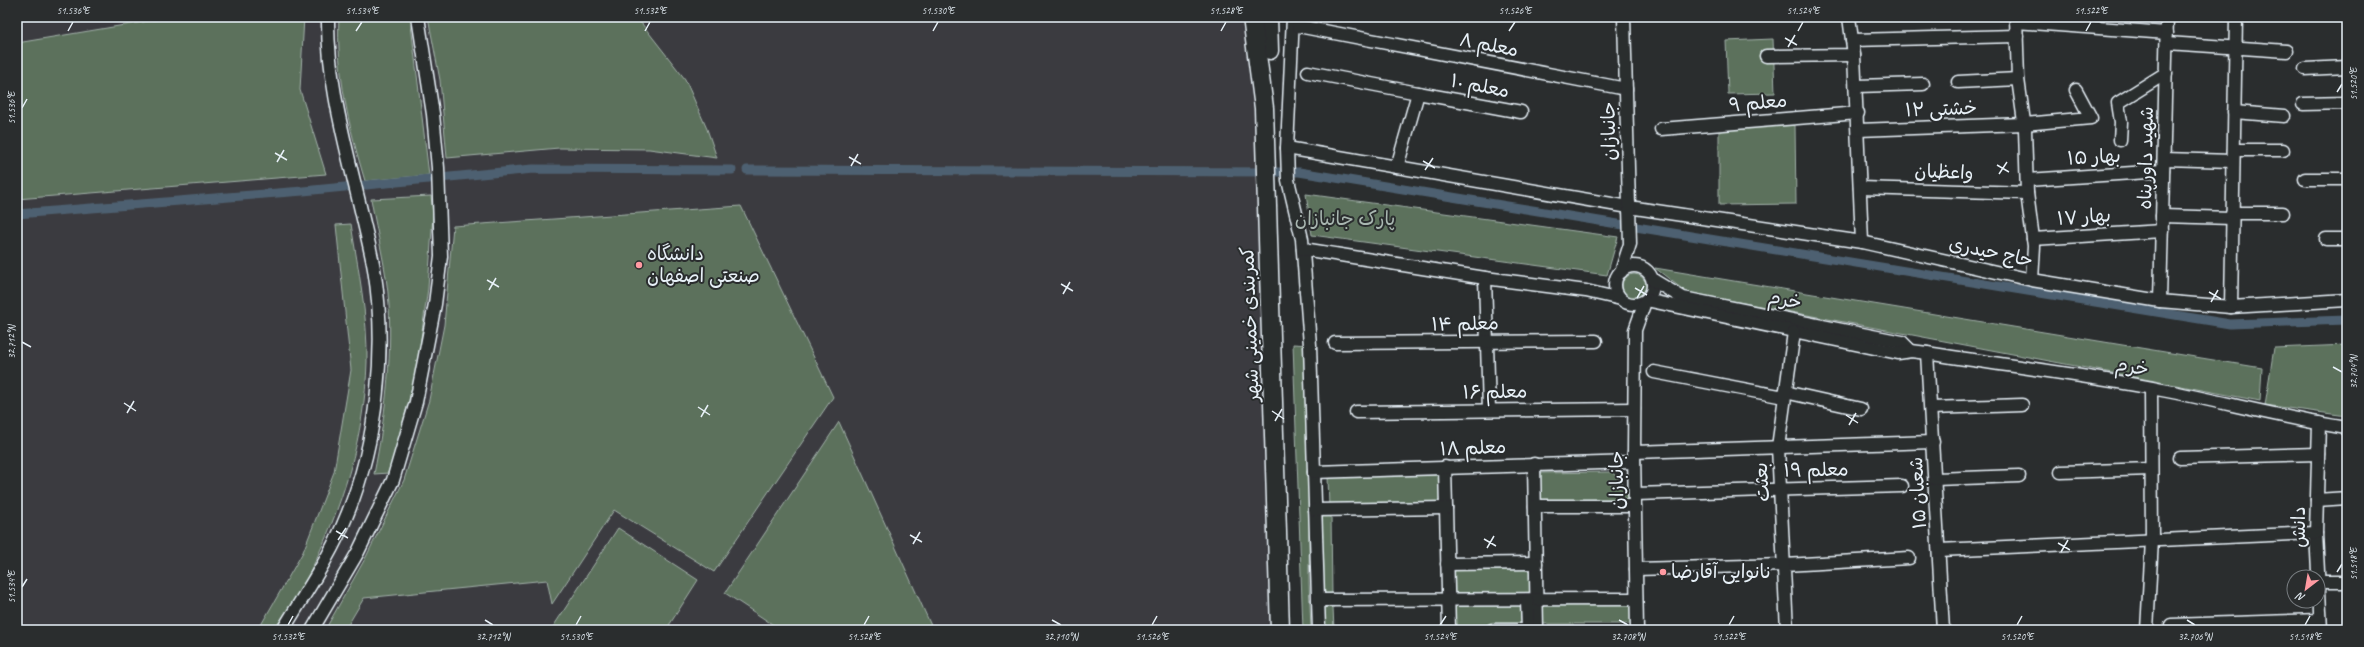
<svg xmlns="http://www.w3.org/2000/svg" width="2364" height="647" viewBox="0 0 2364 647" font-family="Caveat,'Playpen Sans Arabic',sans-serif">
	<rect width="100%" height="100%" fill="#2a2d2e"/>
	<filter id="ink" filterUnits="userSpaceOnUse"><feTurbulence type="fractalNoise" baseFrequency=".025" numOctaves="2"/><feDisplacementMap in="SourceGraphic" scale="8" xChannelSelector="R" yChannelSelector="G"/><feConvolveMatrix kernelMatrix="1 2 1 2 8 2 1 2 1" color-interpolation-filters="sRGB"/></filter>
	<g filter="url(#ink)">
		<path fill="#3b3b40" d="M17 17H1240L1255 83 1257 126 1270 630H17Z"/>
		<g fill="#5c715b" stroke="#a2b1aa">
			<path d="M173 17H304L300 90 326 174 17 199V43Z"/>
			<path d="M339 17H410L429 175 365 181C349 128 336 72 339 17Z"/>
			<path d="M428 17H633L642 24 685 79 707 129 717 158 649 149 559 148 447 158 440 80Z"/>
			<path d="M1773 39 1775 93 1728 94 1726 41Z"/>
			<path d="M1795 125 1796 204 1719 205V126Z"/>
			<path d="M1306 194 1618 237 1607 275 1312 235Z"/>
			<path d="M431 196 433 214 428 288 416 374 389 473 374 474C385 418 392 362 389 305 387 270 377 234 371 199Z"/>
			<path d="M741 206 833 397 714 572 614 510 552 604 547 580 364 598 345 630H325L366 557 404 480 429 400 444 325 453 226Z"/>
			<path d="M351 224C358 269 368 316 367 362 365 436 342 508 309 574 300 593 286 611 274 630H258L303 552 334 472 351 370 336 225Z"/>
			<path d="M1655 268 2262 368 2260 401 1686 292Z"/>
			<circle cx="1634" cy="286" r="12"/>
			<path d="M1293 344 1310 345 1309 583 1311 630H1303Z"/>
			<path d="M2347 345V416L2265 405 2274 348Z"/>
			<path d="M839 422 933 630H781L725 593Z"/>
			<path d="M1612 472 1629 491 1628 499 1540 500 1539 473Z"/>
			<path d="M1439 475 1440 505 1329 507 1328 477Z"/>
			<path d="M1331 515 1332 597H1322L1321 516Z"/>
			<path d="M618 528 698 580 666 630H551Z"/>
			<path d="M1532 568V594L1452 595V569Z"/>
			<rect x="1542" y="601" width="89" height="23"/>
			<path d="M1521 603 1522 626 1452 627 1451 604Z"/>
			<path d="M1333 607 1334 630H1323L1322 608Z"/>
		</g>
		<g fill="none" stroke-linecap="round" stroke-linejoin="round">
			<g stroke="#4e6171" stroke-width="9">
				<path d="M747 170 1299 172 2230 324 2347 320"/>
				<path d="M17 214 303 191 533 169 732 170"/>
			</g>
			<defs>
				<g id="minor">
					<path d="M1293 17 1287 148 1288 180 1302 239 1310 345 1319 630"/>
					<path d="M2016 17 2018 79 2025 129 2027 193 2034 246 2032 280"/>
					<path d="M2016 22 2167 33"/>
					<path d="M1298 26 1626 89"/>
					<path d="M1852 40 2017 36"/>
					<path d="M2167 43 2287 51"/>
					<path d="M1854 55 1862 242"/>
					<path d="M1766 56 1854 55 1849 17"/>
					<path d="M2305 69 2347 67"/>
					<path d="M1308 72 1418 93"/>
					<path d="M1958 82 2018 79"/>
					<path d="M1857 86 1923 84"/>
					<path d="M2303 104 2347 103"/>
					<path d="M2234 112 2284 116"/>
					<path d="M1661 129 1858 113"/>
					<path d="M1858 130 2024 124 2091 118 2076 90"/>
					<path d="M2120 140 2121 122 2118 103 2166 73"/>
					<path d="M1287 148 1629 207 1862 242 2032 280 2160 301 2231 307 2347 300"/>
					<path d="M2234 150H2283"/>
					<path d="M2164 159 2233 161"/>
					<path d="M1397 167 1418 93 1521 112"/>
					<path d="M2305 179H2347"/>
					<path d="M2027 180 2163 171"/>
					<path d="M1860 188 2027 193"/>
					<path d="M2232 213H2283"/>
					<path d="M2162 216 2232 218"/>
					<path d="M2033 239 2162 231"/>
					<path d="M2326 239H2347"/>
					<path d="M1303 249 1485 278 1586 291 1621 299"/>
					<circle cx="1634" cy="285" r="19"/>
					<path d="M1621 272 1630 244 1624 17"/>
					<path d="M1485 278 1489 410"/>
					<path d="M1653 280 1683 298 1902 342 1911 351"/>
					<path d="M1646 300 1898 353 1911 351 1927 353C2002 365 2077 374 2152 388 2217 400 2281 418 2347 428"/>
					<path d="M2160 301 2167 17"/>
					<path d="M2231 307 2236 17"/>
					<path d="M1335 343 1596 341"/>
					<path d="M1927 353 1943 630"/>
					<path d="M1654 372 1784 397"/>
					<path d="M1785 392 1861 409"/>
					<path d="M1931 408 2022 405"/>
					<path d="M1356 412 1634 409"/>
					<path d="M2319 423 2316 533 2321 630"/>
					<path d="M1634 452 1933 442"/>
					<path d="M2180 458 2318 454"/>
					<path d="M1534 464 1537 630"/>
					<path d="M1445 467 1449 630"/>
					<path d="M1314 472 1634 462"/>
					<path d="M2061 472 2151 469"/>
					<path d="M1935 479 2019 476"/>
					<path d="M1635 494 1902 486"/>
					<path d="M2317 500 2347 498"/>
					<path d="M1535 506H1635"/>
					<path d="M1315 510 1446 508"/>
					<path d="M1939 550 2316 533"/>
					<path d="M1447 564 1536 563"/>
					<path d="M1636 569 1785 565 1909 558"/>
					<path d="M2318 582H2347"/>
					<path d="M1318 600 1636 599"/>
					<path d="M1527 600 1528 630"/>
					<path d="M2171 625 2320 620"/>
					<path d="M283 630C305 593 331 556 347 515 377 443 387 347 374 269 371 252 367 236 363 219 348 153 327 85 328 17"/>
					<path d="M312 630 358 552 393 480 416 402 435 304 441 256 438 168 433 114 418 17"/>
					<path d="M1492 630H1528"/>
					<path d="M1637 630 1634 452 1635 330 1645 302"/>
					<path d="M1787 630 1778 447 1794 332"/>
					<path d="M2147 630 2152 540 2151 388"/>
				</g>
				<path id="major" d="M1269 17 1270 51"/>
				<path id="highway" d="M1252 17 1264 108 1280 630"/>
			</defs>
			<use href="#minor" stroke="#e8f1f8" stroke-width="15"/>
			<use href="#major" stroke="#e8f1f8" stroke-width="19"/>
			<use href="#highway" stroke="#e8f1f8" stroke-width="21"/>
			<use href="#minor" stroke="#2a2d2e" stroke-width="12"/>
			<use href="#major" stroke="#2a2d2e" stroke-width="16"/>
			<use href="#highway" stroke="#2a2d2e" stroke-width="18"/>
		</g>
	</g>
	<path fill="none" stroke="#e8f1f8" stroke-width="1.5" d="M68 31 73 22M356 31 362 22M645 31 650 22M933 31 938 22M1221 31 1226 22M1509 31 1515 22M1798 31 1803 22M2086 31 2091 22M1785 38 1797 45M1788 47 1795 35M2337 92 2342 84M22 108 27 99M275 153 287 160M849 157 861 164M1423 161 1435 168M277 162 284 150M1997 165 2009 172M851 166 858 154M1425 170 1433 158M1999 174 2007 162M487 280 499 287M1061 284 1073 291M1635 288 1647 295M489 290 496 278M2209 292 2221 299M1063 294 1070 282M1637 298 1644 286M2211 302 2218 290M22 342 31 347M2333 367 2342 372M124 403 136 411M698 407 710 415M1272 411 1284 419M127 413 134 401M1846 415 1858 423M701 417 708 405M1275 421 1282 409M1849 425 1856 413M336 531 348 538M910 535 922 542M1484 539 1496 546M338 540 346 528M2058 543 2070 550M913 544 920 532M1487 548 1494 536M2061 552 2068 540M2337 572 2342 564M22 587 27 579M485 620 493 625M1052 620 1061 625M1619 620 1628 625M2187 620 2195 625M288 625 293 616M576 625 581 616M864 625 869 616M1152 625 1157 616M1440 625 1446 616M1729 625 1734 616M2017 625 2022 616M2305 625 2310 616"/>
	<g fill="#ff9aa2" stroke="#2a2d2e" stroke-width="1.5">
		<circle cx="639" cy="265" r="4"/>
		<circle cx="1663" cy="572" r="4"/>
	</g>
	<g text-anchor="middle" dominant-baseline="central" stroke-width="4" stroke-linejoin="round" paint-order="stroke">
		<g font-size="19" fill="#e8f1f8" stroke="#2a2d2e">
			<text transform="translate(1489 45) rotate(11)">معلم ۸</text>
			<text transform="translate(1480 86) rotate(11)">معلم ۱۰</text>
			<text transform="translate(1758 103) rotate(-5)">معلم ۹</text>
			<text transform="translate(1941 109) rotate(-2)">خشتی ۱۲</text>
			<text transform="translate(1609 131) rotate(-91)">جانبازان</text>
			<text transform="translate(2094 157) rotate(-3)">بهار ۱۵</text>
			<text transform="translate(2146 158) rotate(-89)">شهید داورپناه</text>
			<text transform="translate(1944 172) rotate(2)">واعظیان</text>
			<text transform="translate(2084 217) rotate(-4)">بهار ۱۷</text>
			<text transform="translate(1991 252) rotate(12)">حاج حیدری</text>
			<text transform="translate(1785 300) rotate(11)">خرم</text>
			<text transform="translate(1250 324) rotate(-92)">کمربندی خمینی شهر</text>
			<text transform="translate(1465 324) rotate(-1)">معلم ۱۴</text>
			<text transform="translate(2132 367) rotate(9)">خرم</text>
			<text transform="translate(1495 392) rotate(-1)">معلم ۱۶</text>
			<text transform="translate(1473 448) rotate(-2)">معلم ۱۸</text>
			<text transform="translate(1816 470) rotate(-1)">معلم ۱۹</text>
			<text transform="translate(1617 480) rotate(-91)">جانبازان</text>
			<text transform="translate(1762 482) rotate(-94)">بعثت</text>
			<text transform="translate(1918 493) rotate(-93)">۱۵ شعبان</text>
			<text transform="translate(2299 527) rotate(-90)">دانش</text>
		</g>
		<g font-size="19" fill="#a9b7b1" stroke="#2a2d2e">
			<text x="1345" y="219">پارک جانبازان</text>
		</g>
		<g font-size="19" fill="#e8f1f8" stroke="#2a2d2e" text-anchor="start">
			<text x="647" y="254">دانشگاه<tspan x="647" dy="22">صنعتی اصفهان</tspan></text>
			<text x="1671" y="572">نانوایی آقارضا</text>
		</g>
	</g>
	<rect width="2364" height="647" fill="none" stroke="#2a2d2e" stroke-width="44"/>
	<g transform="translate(2306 589) rotate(211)"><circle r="19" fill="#2a2d2e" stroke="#767b7f"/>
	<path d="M0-3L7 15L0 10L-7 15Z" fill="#ff9aa2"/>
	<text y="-6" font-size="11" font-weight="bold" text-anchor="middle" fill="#e8f1f8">N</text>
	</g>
	<rect x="22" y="22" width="2320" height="603" fill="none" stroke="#e8f1f8" stroke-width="1.5"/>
	<g font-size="10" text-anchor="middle" fill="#e8f1f8">
		<text x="73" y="14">51.536°E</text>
		<text x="362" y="14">51.534°E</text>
		<text x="650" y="14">51.532°E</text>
		<text x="938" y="14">51.530°E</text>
		<text x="1226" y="14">51.528°E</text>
		<text x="1515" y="14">51.526°E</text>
		<text x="1803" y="14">51.524°E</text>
		<text x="2091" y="14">51.522°E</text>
		<text transform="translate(2353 84) rotate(-90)" y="4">51.520°E</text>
		<text transform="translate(11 108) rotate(-90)" y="4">51.536°E</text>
		<text transform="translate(11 342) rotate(-90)" y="4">32.712°N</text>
		<text transform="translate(2353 372) rotate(-90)" y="4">32.704°N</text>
		<text transform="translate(2353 564) rotate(-90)" y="4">51.518°E</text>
		<text transform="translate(11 587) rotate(-90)" y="4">51.534°E</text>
		<text x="288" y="640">51.532°E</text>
		<text x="493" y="640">32.712°N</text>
		<text x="576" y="640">51.530°E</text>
		<text x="864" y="640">51.528°E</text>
		<text x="1061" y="640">32.710°N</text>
		<text x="1152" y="640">51.526°E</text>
		<text x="1440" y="640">51.524°E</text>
		<text x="1628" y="640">32.708°N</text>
		<text x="1729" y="640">51.522°E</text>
		<text x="2017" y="640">51.520°E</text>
		<text x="2195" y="640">32.706°N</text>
		<text x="2305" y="640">51.518°E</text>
	</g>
</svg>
